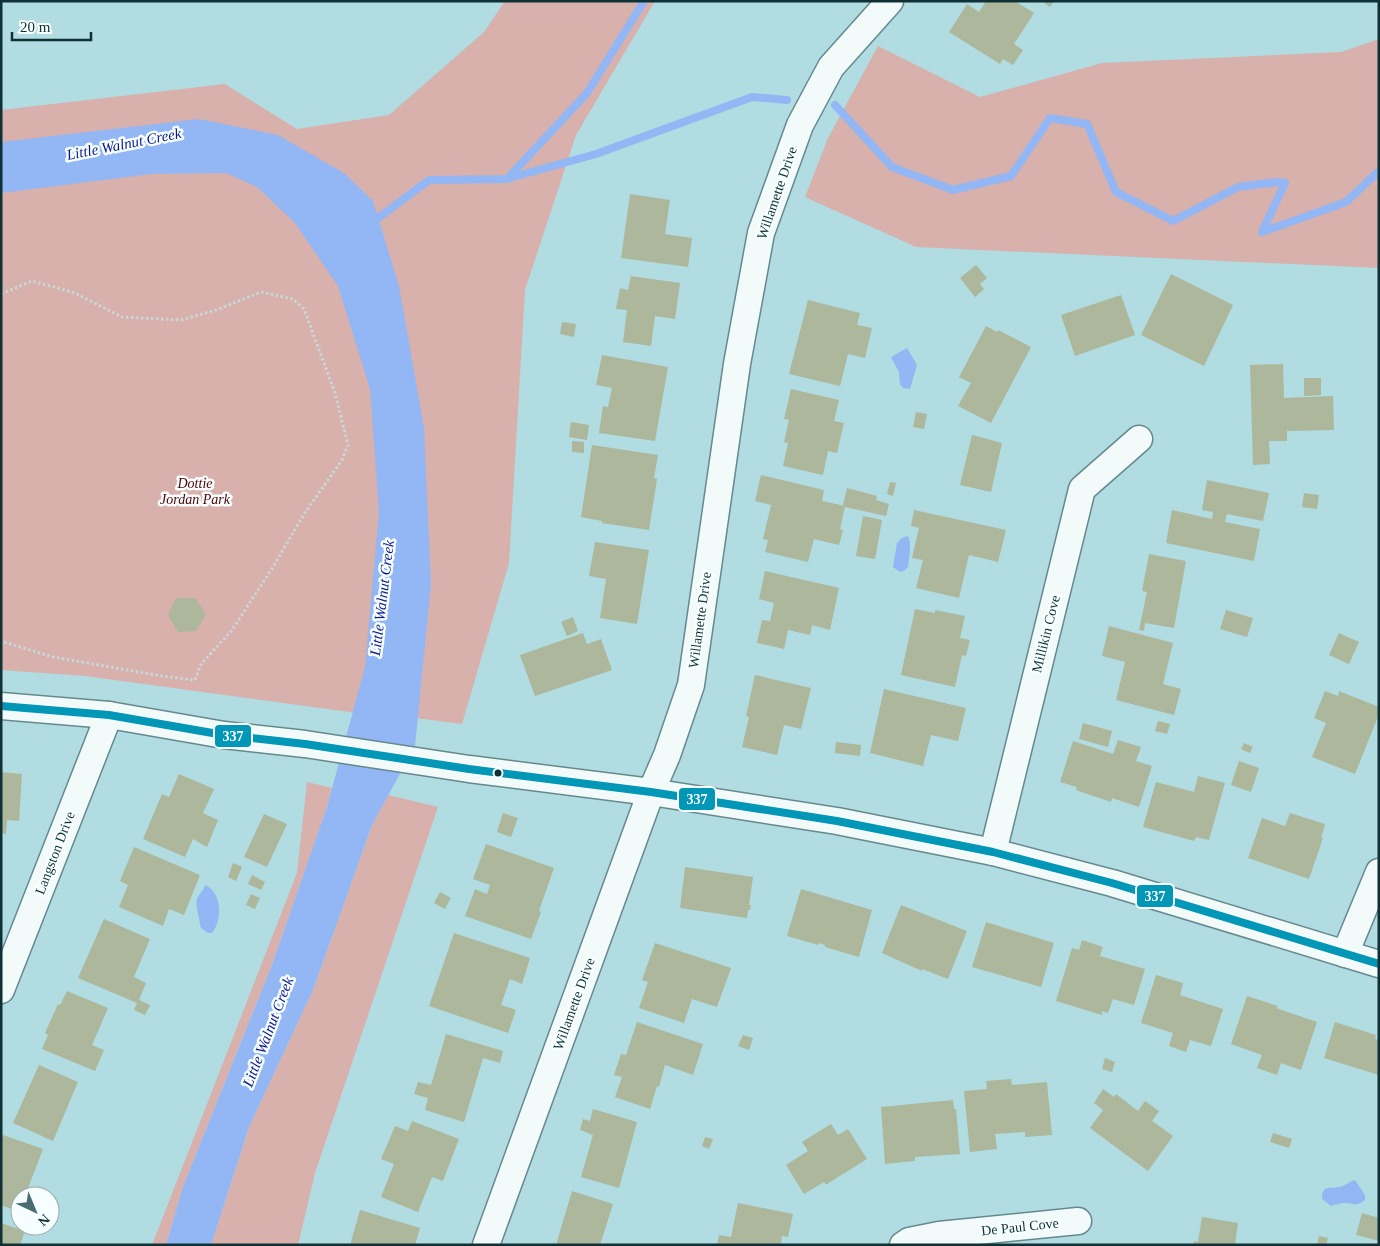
<svg xmlns="http://www.w3.org/2000/svg" width="1380" height="1246" viewBox="0 0 1380 1246" font-family="Georgia,serif">
	<rect width="100%" height="100%" fill="#b1dce1"/>
	<g fill="#d8b0ac">
		<path d="M505 1H655L576 135 525 290 509 563 462 724 370 712 364 714 85 676 1 670V110L225 84 297 129 389 115 484 32Z"/>
		<path d="M1379 39V268L916 247 805 197 828 138 878 46 980 97 1102 63 1341 52Z"/>
		<path d="M307 782 332 788 327 807 272 965 183 1187 166 1245H152L297 873Z"/>
		<path d="M388 795 438 807 315 1173 298 1245H211L249 1127 313 990 372 825Z"/>
	</g>
	<g fill="#92b7f4">
		<path d="M199 119 278 135 344 173 373 201 399 286 424 428 431 584 415 746 372 825 313 990 249 1127 211 1245H166L183 1187 272 965 327 807 365 667 379 512 370 389 338 286 295 223 257 187 226 173 151 174 1 193V142Z"/>
		<path d="M907 348 917 365 910 389 903 388 900 384 899 372 891 357Z"/>
		<path d="M908 536C912 543 909 558 908 567L904 571 900 572 893 567 897 543 902 538Z"/>
		<path d="M205 885C222 892 223 920 212 933H208L201 928C200 922 195 904 197 899 199 893 204 891 205 885Z"/>
		<path d="M1355 1180 1365 1195V1200C1355 1208 1354 1202 1344 1203 1340 1203 1335 1205 1331 1206L1322 1199C1322 1184 1330 1189 1339 1187 1345 1186 1349 1182 1355 1180Z"/>
	</g>
	<g fill="none" stroke-linecap="round" stroke-linejoin="round">
		<g stroke="#92b7f4" stroke-width="8">
			<path d="M835 105 892 167 953 190 1011 176 1050 118 1087 124 1116 192 1173 221 1238 187 1277 182 1285 183 1262 232 1346 202 1379 171"/>
			<path d="M507 179 587 93 644 1"/>
			<path d="M370 224 429 180 506 179 596 154 752 97 787 100"/>
		</g>
	</g>
	<g fill="#adb79b">
		<path d="M986 1H1015L1034 13 1014 44 1023 50 1013 65 1003 59 1000 64 949 32 967 4 979 12Z"/>
		<path d="M1042 1H1054L1050 7Z"/>
		<path d="M630 194 670 200 665 234 692 238 688 267 621 258Z"/>
		<path d="M976 265 987 278 980 284 984 289 975 297 960 278Z"/>
		<path d="M1171 274 1233 305 1204 366 1141 335Z"/>
		<path d="M631 276 680 283 675 319 655 316 651 346 623 342 627 310 616 309 620 288 628 290Z"/>
		<path d="M1121 295 1135 335 1075 356 1061 315Z"/>
		<path d="M808 300 860 313 857 325 872 328 865 358 848 354 840 386 789 374Z"/>
		<path d="M562 322 576 324 574 337 560 334Z"/>
		<path d="M986 326 997 332 998 330 1031 347 991 423 958 406 971 383 959 377Z"/>
		<path d="M602 355 668 367 655 441 599 433 603 406 608 407 612 388 596 385Z"/>
		<path d="M1283 364 1284 398 1333 396 1334 430 1287 431V441H1269L1270 464 1253 465 1250 365Z"/>
		<path d="M1304 378H1321V395L1304 396Z"/>
		<path d="M791 389 839 400 834 421 844 423 837 453 828 451 823 475 783 466 788 443 784 442 789 420 784 419Z"/>
		<path d="M916 412 927 414 924 429 913 427Z"/>
		<path d="M571 422 589 425 587 440 569 437Z"/>
		<path d="M972 435 1002 443 991 492 960 485Z"/>
		<path d="M572 441 584 442V453L572 452Z"/>
		<path d="M592 445 658 455 654 478 657 479 649 530 602 523V521L581 517Z"/>
		<path d="M761 475 824 490 822 501 845 506 840 529 843 530 839 545 814 539 808 562 765 552 768 540 763 539 771 505 755 501Z"/>
		<path d="M1207 480 1269 493 1263 521 1227 514 1225 522 1260 529 1254 561 1166 543 1172 510 1212 519 1213 512 1202 510Z"/>
		<path d="M890 482 896 483 893 496 887 494Z"/>
		<path d="M847 488 877 496 876 500 889 504 886 516 845 507 843 505Z"/>
		<path d="M1304 493 1319 495 1317 509 1302 507Z"/>
		<path d="M914 510 1006 530 998 562 969 555 959 598 916 588 923 560 912 558 919 528 911 526Z"/>
		<path d="M863 516 882 520 875 559 856 556Z"/>
		<path d="M595 542 649 550 637 624 600 618 606 579 589 576Z"/>
		<path d="M1149 554 1186 561 1174 628 1145 623 1144 631 1139 630 1147 592 1142 591Z"/>
		<path d="M765 571 839 588 830 630 812 625 810 635 788 630 784 649 757 643 762 620 770 621 774 603 759 599Z"/>
		<path d="M176 598H195L206 614 196 631 178 632 168 615Z"/>
		<path d="M915 609 935 613V610L965 616 960 638 970 640 966 656 962 655 955 687 901 675Z"/>
		<path d="M1226 610 1253 618 1247 637 1220 629Z"/>
		<path d="M573 617 578 631 567 636 561 622Z"/>
		<path d="M1109 626 1173 643 1163 684 1181 689 1174 715 1116 700 1125 662 1102 656Z"/>
		<path d="M583 633 587 644 601 639 612 670 535 696 520 655Z"/>
		<path d="M1339 633 1359 642 1349 664 1329 655Z"/>
		<path d="M755 675 811 688 801 729 784 725 777 755 742 747 749 717 746 716Z"/>
		<path d="M884 689 966 708 958 741 931 735 923 766 870 753Z"/>
		<path d="M1325 691 1338 696 1339 691 1379 707V714L1355 774 1312 757 1326 723 1314 718Z"/>
		<path d="M1158 721 1170 724 1167 734 1155 731Z"/>
		<path d="M1083 723 1112 731 1108 747 1079 739Z"/>
		<path d="M1118 740 1141 747 1136 761 1152 766 1139 807 1112 798 1111 802 1076 790 1077 787 1060 782 1073 741 1113 754Z"/>
		<path d="M836 742 861 745 860 756 835 753Z"/>
		<path d="M1244 743 1253 747 1250 753 1241 749Z"/>
		<path d="M1239 761 1259 768 1251 792 1231 785Z"/>
		<path d="M1 772 22 774 19 821 7 820 6 834 1 833Z"/>
		<path d="M179 774 214 789 203 813 218 820 207 847 193 839 185 857 143 839 162 794 169 797Z"/>
		<path d="M1198 776 1225 783 1209 840 1196 837 1194 841 1143 827 1156 782 1194 792Z"/>
		<path d="M503 813 518 818 511 837 497 832Z"/>
		<path d="M1290 813 1325 824 1321 838H1323L1309 879 1248 858 1262 818 1285 826Z"/>
		<path d="M264 814 287 824 267 867 244 857Z"/>
		<path d="M486 844 554 868 539 911 541 912 531 939 465 916 475 889 487 894 490 885 473 879Z"/>
		<path d="M134 847 200 875 184 915 169 909 163 926 119 907 128 885 120 881Z"/>
		<path d="M233 863 242 867 236 881 228 877Z"/>
		<path d="M685 867 753 877 749 905H751L750 910H748L747 918 680 908Z"/>
		<path d="M252 875 265 882 261 890 248 884Z"/>
		<path d="M801 889 872 910 859 957 825 947V945L819 943 818 945 787 936Z"/>
		<path d="M440 892 451 898 445 909 434 903Z"/>
		<path d="M251 894 260 898 255 909 246 905Z"/>
		<path d="M901 905 967 931 948 979 922 969V971L882 953Z"/>
		<path d="M104 919 150 939 134 977 146 983 139 1000 150 1005 145 1015 134 1010 137 1003 78 978Z"/>
		<path d="M986 922 1054 943 1041 987 972 967Z"/>
		<path d="M454 933 530 958 522 984 510 979 501 1005 516 1010 508 1033 429 1006Z"/>
		<path d="M1082 940 1103 947 1100 956 1145 969 1134 1005 1113 999 1108 1013 1102 1011V1015L1056 1001 1072 948 1079 950Z"/>
		<path d="M655 943 731 968 717 1007 692 999 684 1023 639 1008 648 982 642 980Z"/>
		<path d="M1156 975 1183 983 1180 995 1223 1009 1211 1046 1190 1040 1186 1052 1169 1046 1173 1033 1141 1023Z"/>
		<path d="M67 991 108 1008 92 1045 104 1050 95 1071 42 1049 48 1035 45 1033 58 1004 60 1005Z"/>
		<path d="M1247 996 1278 1006 1276 1008 1317 1022 1301 1070 1281 1063 1277 1075 1257 1068 1262 1055 1231 1044Z"/>
		<path d="M637 1022 703 1044 693 1075 665 1065 659 1087 657 1086 650 1109 615 1097 622 1077 614 1075 621 1054 626 1055Z"/>
		<path d="M1335 1022 1376 1035 1375 1039 1379 1040V1075L1324 1058Z"/>
		<path d="M446 1034 503 1051 500 1063 483 1058 464 1122 425 1110 428 1098 414 1094 418 1082 431 1085Z"/>
		<path d="M743 1035 753 1038 749 1050 738 1046Z"/>
		<path d="M1105 1058 1115 1062 1112 1072 1102 1069Z"/>
		<path d="M39 1065 78 1082 53 1141 13 1123Z"/>
		<path d="M1011 1079 1012 1085 1047 1082 1052 1135 1025 1137V1132L995 1134 997 1149 970 1152 964 1091 987 1089 986 1081Z"/>
		<path d="M1103 1089 1114 1097 1116 1094 1138 1111 1145 1101 1159 1111 1152 1121 1173 1136 1148 1171 1090 1128 1103 1110 1094 1103Z"/>
		<path d="M953 1100 954 1109H956L960 1154 915 1157V1161L885 1164 881 1107Z"/>
		<path d="M593 1109 637 1122 619 1188 581 1177 593 1135 580 1130 583 1119 590 1121Z"/>
		<path d="M412 1121 459 1139 443 1181 432 1177 418 1212 381 1197 394 1164 381 1159 395 1126 408 1131Z"/>
		<path d="M831 1124 838 1135 848 1129 867 1159 827 1184 826 1185 824 1182 804 1194 786 1165 808 1151 802 1142Z"/>
		<path d="M1273 1133 1292 1139 1289 1148 1270 1142Z"/>
		<path d="M3 1135 43 1149 25 1196H20V1212L1 1205V1140Z"/>
		<path d="M705 1137 713 1139 709 1149 702 1146Z"/>
		<path d="M572 1191 613 1204 600 1245H556Z"/>
		<path d="M738 1203 793 1214 788 1237 782 1236 781 1245H717L719 1235 731 1237Z"/>
		<path d="M360 1210 420 1228 415 1245H350Z"/>
		<path d="M1362 1213 1379 1218V1241L1356 1235Z"/>
		<path d="M1202 1217 1238 1223 1235 1245H1193L1194 1241 1198 1242Z"/>
		<path d="M1 1223 25 1231 20 1245H1Z"/>
		<path d="M1319 1236 1328 1238 1326 1245H1317Z"/>
	</g>
	<g fill="none" stroke-linecap="round" stroke-linejoin="round">
		<defs>
			<g id="minor">
				<path d="M1 706 109 715 224 735 305 744 469 769 651 792 837 821 993 852 1112 883 1379 964"/>
				<path d="M993 852 1082 489 1139 439"/>
				<path d="M1345 954 1379 872"/>
				<path d="M1 990 109 715"/>
				<path d="M486 1245 651 792 667 755 691 685 737 364 761 233 800 125 831 67 890 1"/>
				<path d="M903 1245 909 1241 939 1235 1078 1221"/>
			</g>
		</defs>
		<use href="#minor" stroke="#648a8e" stroke-width="29"/>
		<path stroke="#cad7d9" stroke-width="3" stroke-dasharray="2.5 2.5" stroke-linecap="butt" d="M1 294 32 281 75 293 122 317 181 320 216 310 261 292 293 299 304 309 335 393 348 445 342 460 304 514 273 567 232 630 201 664 195 680 162 676 53 657 1 641"/>
		<use href="#minor" stroke="#f3fafa" stroke-width="26"/>
		<defs>
			<path id="bus-1" d="M1 706 109 715 224 735 305 744 469 769 651 792 837 821 993 852 1112 883 1379 964"/>
		</defs>
		<use href="#bus-1" stroke="#f7feff" stroke-width="11"/>
		<use href="#bus-1" stroke="#0297b7" stroke-width="8"/>
	</g>
	<circle fill="#0f3034" stroke="#f7feff" stroke-width="2" cx="498" cy="773" r="4.5"/>
	<g text-anchor="middle" dominant-baseline="central" stroke-width="5" stroke-linejoin="round" paint-order="stroke">
		<g font-size="14" fill="#0f3034" stroke="#f7feff">
			<text transform="translate(777 193) rotate(-71)">Willamette Drive</text>
			<text transform="translate(700 620) rotate(-82)">Willamette Drive</text>
			<text transform="translate(1046 634) rotate(-76)">Millikin Cove</text>
			<text transform="translate(55 853) rotate(-69)">Langston Drive</text>
			<text transform="translate(574 1004) rotate(-70)">Willamette Drive</text>
			<text transform="translate(1020 1227) rotate(-6)">De Paul Cove</text>
		</g>
		<g font-size="14" font-style="italic" fill="#540004" stroke="#f7feff">
			<text x="195" y="483">Dottie<tspan x="195" dy="16">Jordan Park</tspan></text>
		</g>
		<g font-size="15" font-style="italic" fill="#0c1691" stroke="#f7feff">
			<text transform="translate(124 144) rotate(-11)">Little Walnut Creek</text>
			<text transform="translate(382 598) rotate(-83)">Little Walnut Creek</text>
			<text transform="translate(268 1032) rotate(-69)">Little Walnut Creek</text>
		</g>
	</g>
	<g stroke="#f7feff" stroke-width="2">
		<rect x="214" y="724" width="38" height="24" rx="5" fill="#0297b7"/>
		<rect x="678" y="787" width="38" height="24" rx="5" fill="#0297b7"/>
		<rect x="1136" y="884" width="38" height="24" rx="5" fill="#0297b7"/>
	</g>
	<g font-size="14" text-anchor="middle" font-weight="bold" fill="#fff">
		<text x="233" y="741">337</text>
		<text x="697" y="804">337</text>
		<text x="1155" y="901">337</text>
	</g>
	<rect width="1380" height="1246" fill="none" stroke="#0f3034" stroke-width="5"/>
	<g transform="translate(35 1211) rotate(136)"><circle r="24" fill="#f7feff" stroke="#9aacae"/>
	<path d="M0-4L9 19L0 12L-9 19Z" fill="#486c71"/>
	<text y="-8" font-size="14" font-weight="bold" text-anchor="middle" fill="#0f3034">N</text>
	</g>
	<path d="M12 32v8h79v-8" fill="none" stroke="#0f3034" stroke-width="2.5"/>
	<text x="20" y="32" font-size="15" fill="#0f3034" stroke="#f7feff" stroke-width="4" paint-order="stroke">20 m</text>
</svg>
